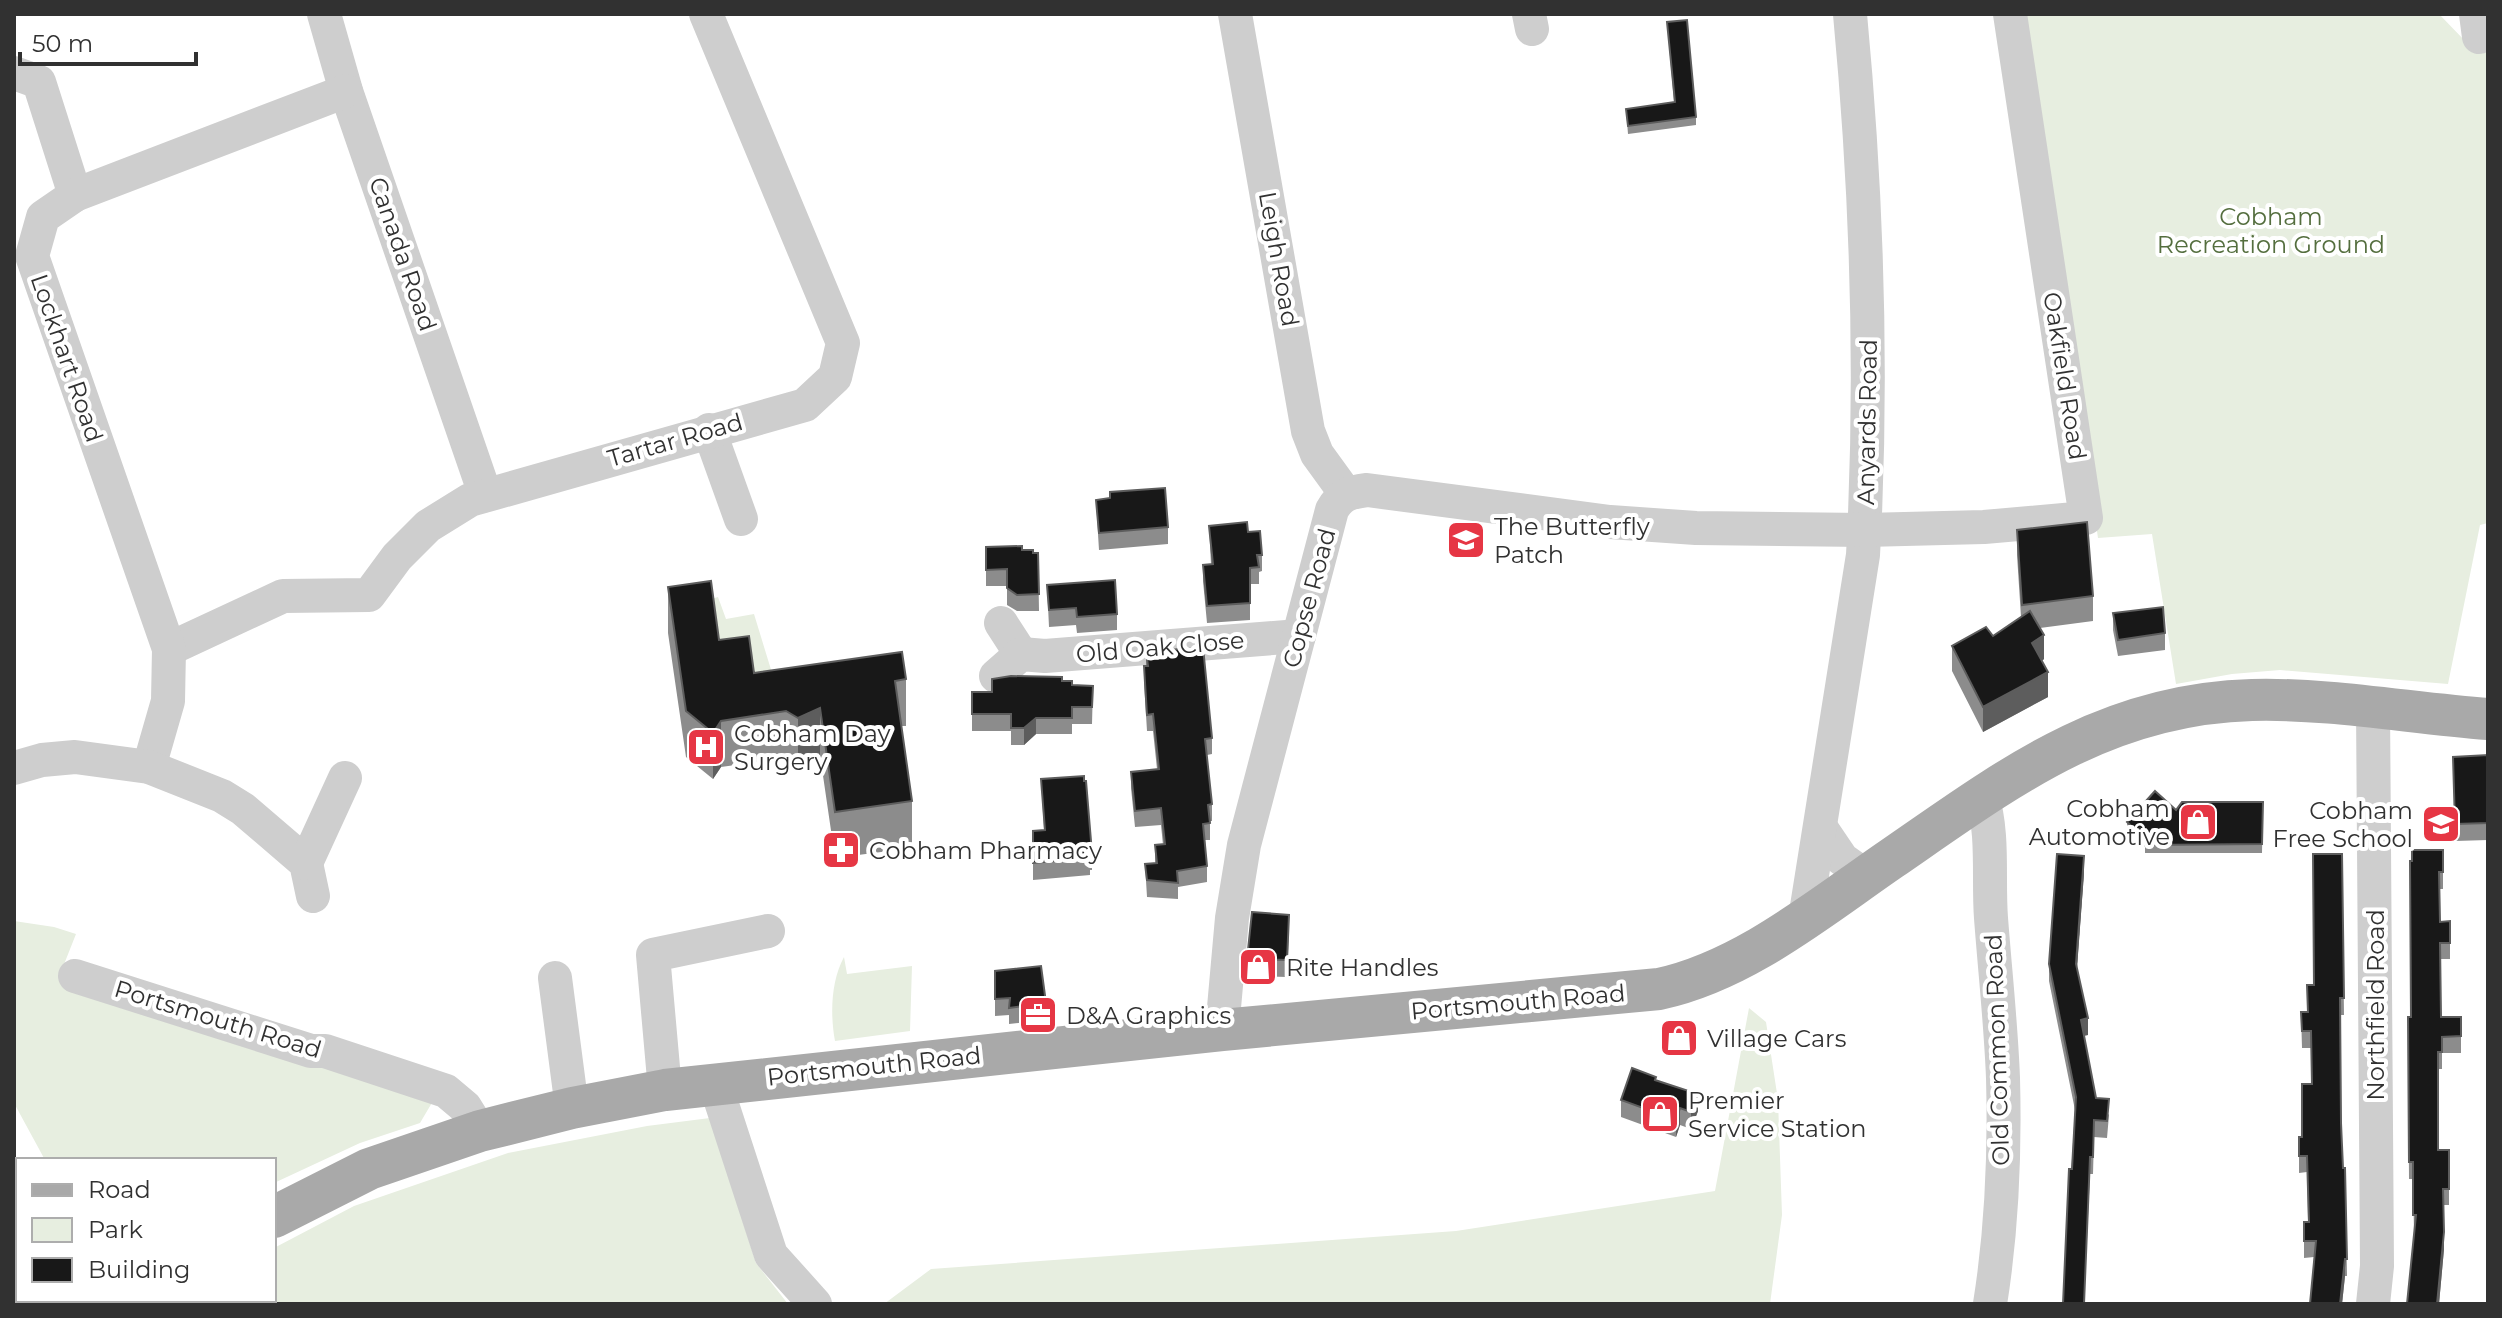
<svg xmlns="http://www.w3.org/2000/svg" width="2502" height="1318" viewBox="0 0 2502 1318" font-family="Montserrat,sans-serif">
	<rect width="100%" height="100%" fill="#fff"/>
	<g fill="#e7eee0">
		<path d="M2020 14H2439L2467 43 2488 40V523L2480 525 2448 684 2280 670 2232 674 2176 684 2152 534 2098 538Z"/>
		<path d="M718 597 726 619 754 614 776 686 719 687 697 603Z"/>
		<path d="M14 921 54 927 76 934 59 977 433 1101 420 1123 360 1143 274 1183V1160H45L14 1103Z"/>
		<path d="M844 957 847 974 912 966 910 1031 835 1041C830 1014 831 981 844 957Z"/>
		<path d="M1749 1008 1766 1022 1778 1100 1782 1215 1770 1304H884L931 1269 1456 1231 1715 1191Z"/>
		<path d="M710 1118 756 1263 788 1304H229L228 1300H274V1248L354 1206 508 1153 647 1126Z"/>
	</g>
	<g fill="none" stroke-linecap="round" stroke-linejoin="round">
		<g stroke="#cecece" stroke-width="34">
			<path d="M324 14 346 91 485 494"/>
			<path d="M1235 14 1308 431 1317 454 1346 494"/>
			<path d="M1529 14 1532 29"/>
			<path d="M2476 14 2479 37"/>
			<path d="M14 73 39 82 75 195"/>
			<path d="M709 430 741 519"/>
			<path d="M1001 623 1021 654"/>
			<path d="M169 649 283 596 369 595 397 557 428 526 470 500 805 405 835 377 843 343 706 14"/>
			<path d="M996 676 1021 654 1045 656 1299 636"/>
			<path d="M149 767 168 701 169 649 32 256 43 217 75 195 346 91"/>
			<path d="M14 768 42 760 75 757 149 767 222 796 243 809 306 863 313 896"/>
			<path d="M1982 797C1994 833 1988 880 1991 918 1995 971 2001 1025 2003 1078 2005 1153 2002 1229 1990 1304"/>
			<path d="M1821 828 1842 859 1866 876"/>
			<path d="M306 863 345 778"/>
			<path d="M1805 919 1863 555C1873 374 1867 194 1850 14"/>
			<path d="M75 976 311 1051H325L446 1091 465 1107 480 1131"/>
			<path d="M555 978 572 1108"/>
			<path d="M1222 1030 1232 918 1244 845 1332 510C1340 495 1350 492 1367 490L1610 522 1696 528 1865 530 1984 527 2086 518 2010 14"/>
			<path d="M715 1083 771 1255 815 1304"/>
			<path d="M665 1090 653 955 768 931"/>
			<path d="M216 1300 217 1304"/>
			<path d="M2373 1304 2377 1266 2373 706"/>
		</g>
		<g stroke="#a9a9a9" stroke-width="42">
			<path d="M274 1217 369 1169 480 1131 572 1108 665 1090 1222 1030 1659 989C1744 971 1821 907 1891 859 2007 779 2104 704 2252 700 2331 698 2409 713 2488 719"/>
			<path d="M107 1304 115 1300"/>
		</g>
	</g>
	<g fill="#8c8c8c">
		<path d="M1667 22 1696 117V125L1628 134 1626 109 1674 102Z"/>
		<path d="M1096 500 1168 527V544L1099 550Z"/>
		<path d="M1209 526 1248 532 1262 555V571L1259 572V584H1250V620L1207 623 1203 581V565L1211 564Z"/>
		<path d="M2017 530 2093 596V621L2040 628 2044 659 2042 661 2048 697 1983 732 1952 671V646L1993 636 2021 617 2017 555Z"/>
		<path d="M986 547 1038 553 1039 611H1017L1007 605V586H986Z"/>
		<path d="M1047 585 1117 614V630L1077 633 1076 625 1049 627Z"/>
		<path d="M668 587 719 640 754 673 906 679V726H901L912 801V848L835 858 820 755 798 765 786 758 721 767 713 779 686 757 668 633Z"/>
		<path d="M2113 613 2165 633V650L2118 656 2113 630Z"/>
		<path d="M1146 652 1212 738V754L1207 755 1212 804V821H1210V840H1205L1207 866V882L1178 887V899L1147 897 1145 864 1155 863V845H1163L1161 825 1135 827 1131 788V772L1157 769 1153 731H1147L1144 682V666H1146Z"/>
		<path d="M1062 681 1072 685 1093 686 1092 724H1072V734H1036L1024 745H1011V731H972V692H992Z"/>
		<path d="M2488 755V840L2455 841 2453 757Z"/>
		<path d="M1041 779 1092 853V870H1090V875L1033 880V831L1044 830Z"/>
		<path d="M2263 802 2262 853H2145V847L2127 830V822L2176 810Z"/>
		<path d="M2443 850V889H2439L2440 922 2450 921V959H2441V1017H2461V1053H2442V1069H2438V1150H2449V1205H2443L2444 1249 2439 1304H2407L2414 1232 2413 1179H2409L2408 1034 2411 1017 2412 861Z"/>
		<path d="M2342 854 2344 1015H2340L2341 1123 2343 1168H2345L2347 1276H2345L2342 1304H2310L2314 1257 2304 1258V1222H2308L2307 1172 2299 1173V1137H2302L2312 1084 2311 1048H2302L2301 1012H2307Z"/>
		<path d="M2084 873 2077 968 2088 1035 2084 1036 2096 1098 2109 1115 2107 1138 2094 1137 2093 1174H2090L2084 1304H2063L2075 1110 2049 981V964Z"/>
		<path d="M1289 932 1287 977 1247 976V959Z"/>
		<path d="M995 971 1046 1003V1020L1009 1024V1015L995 1016Z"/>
		<path d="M1656 1081 1698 1111 1691 1129 1680 1125 1676 1137 1621 1117V1100Z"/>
	</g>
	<g fill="#5d5d5d">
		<path d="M2044 635V659L2032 668V643Z"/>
		<path d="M2048 672V697L1983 732V707Z"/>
		<path d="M820 708V755L798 765V718Z"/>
		<path d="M1036 718V734L1024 745V728Z"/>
		<path d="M721 721V767L713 779V733Z"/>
		<path d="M2084 856V873L2076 981V964Z"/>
		<path d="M2088 1018V1035L2081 1036V1020Z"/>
		<path d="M1698 1094V1111L1691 1129V1112Z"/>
		<path d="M1680 1108V1125L1676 1137V1120Z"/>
		<path d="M2444 1232V1249L2439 1304H2437Z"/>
		<path d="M2345 1259V1276L2342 1304H2340Z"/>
	</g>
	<g fill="#181818" stroke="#5d5d5d" stroke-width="2">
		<path d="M1687 20 1696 117 1628 126 1626 109 1675 102 1667 22Z"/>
		<path d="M1165 488 1168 527 1099 533 1096 500 1110 498V492Z"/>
		<path d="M1247 522 1248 532 1260 531 1262 555H1257L1259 567 1250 568V603L1207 606 1203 565 1213 564 1209 526Z"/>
		<path d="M2087 522 2093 596 2022 605 2017 530Z"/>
		<path d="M1022 546V550H1033V553H1038L1039 594 1017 595 1007 588V569L986 570V547Z"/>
		<path d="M1115 580 1117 614 1077 617 1076 608 1049 610 1047 585Z"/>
		<path d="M711 581 719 640 749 636 754 673 902 652 906 679 895 681 912 801 835 812 820 708 798 718 786 711 721 721 713 733 686 711 668 587Z"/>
		<path d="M2163 607 2165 633 2118 640 2113 613Z"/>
		<path d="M2030 611 2044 635 2032 643 2048 672 1983 707 1952 646 1986 627 1993 636Z"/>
		<path d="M1203 647 1212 738 1205 739 1212 804 1208 805 1210 823 1203 824 1207 866 1177 871 1178 883 1147 880 1145 864 1157 863 1155 845 1165 844 1161 808 1135 811 1131 772 1159 769 1153 714 1147 715 1144 666H1148L1146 652Z"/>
		<path d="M1011 676 1062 677V681H1072V685L1093 686 1092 707H1072V718H1036L1024 728H1011V714H972V692H992V679Z"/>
		<path d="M2488 755V823L2455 824 2453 757Z"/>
		<path d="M1084 776V781H1086L1092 853H1090V858L1033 863V831L1045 830 1041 779Z"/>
		<path d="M2155 791 2176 810 2182 802H2263L2262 844 2145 845V839L2127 822Z"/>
		<path d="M2412 850H2443V872H2439L2440 922 2450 921V943H2440L2441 1017H2461V1036L2442 1037V1052H2438V1150H2449V1189H2443L2444 1232 2437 1304H2407L2416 1215H2413V1162H2409L2408 1017H2411L2410 861H2412Z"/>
		<path d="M2057 854 2084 856 2076 964 2088 1018 2081 1020 2096 1098 2109 1099 2107 1121 2094 1120 2093 1157H2090L2084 1304H2063L2069 1169H2072L2076 1097 2049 964Z"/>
		<path d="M2313 854H2342L2344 998H2340L2341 1123 2343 1168H2345L2347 1259H2345L2340 1304H2310L2316 1241H2304V1222H2309L2307 1156H2299V1137H2302V1084H2312L2311 1031H2302L2301 1012H2308L2307 985H2314Z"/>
		<path d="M1252 912 1289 915 1287 960 1247 959Z"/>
		<path d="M1041 966 1046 1003 1009 1008 1010 998 995 999V971Z"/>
		<path d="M1632 1068 1656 1077 1655 1080 1698 1094 1691 1112 1680 1108 1676 1120 1621 1100Z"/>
	</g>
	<defs>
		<symbol id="school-square" viewBox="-11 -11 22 22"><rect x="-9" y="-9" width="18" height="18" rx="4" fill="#e63644" stroke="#fff"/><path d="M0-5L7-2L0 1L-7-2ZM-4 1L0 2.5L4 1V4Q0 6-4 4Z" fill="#fff"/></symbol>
		<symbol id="hospital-square" viewBox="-11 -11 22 22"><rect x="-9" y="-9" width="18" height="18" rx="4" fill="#e63644" stroke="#fff"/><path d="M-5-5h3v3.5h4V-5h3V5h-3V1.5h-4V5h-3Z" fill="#fff"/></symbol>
		<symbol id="shop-square" viewBox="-11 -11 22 22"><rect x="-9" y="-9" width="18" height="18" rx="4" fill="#e63644" stroke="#fff"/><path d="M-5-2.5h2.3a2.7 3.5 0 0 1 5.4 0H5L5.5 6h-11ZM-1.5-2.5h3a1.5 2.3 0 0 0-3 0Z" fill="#fff"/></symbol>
		<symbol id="pharmacy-square" viewBox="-11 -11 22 22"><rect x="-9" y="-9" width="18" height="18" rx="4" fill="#e63644" stroke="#fff"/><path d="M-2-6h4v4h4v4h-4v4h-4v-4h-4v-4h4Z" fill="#fff"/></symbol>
		<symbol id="office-square" viewBox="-11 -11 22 22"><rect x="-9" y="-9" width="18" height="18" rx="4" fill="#e63644" stroke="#fff"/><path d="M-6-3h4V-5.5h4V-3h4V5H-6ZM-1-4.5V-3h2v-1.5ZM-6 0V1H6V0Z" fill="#fff"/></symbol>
	</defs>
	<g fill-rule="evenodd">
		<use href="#school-square" x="1444" y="518" width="44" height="44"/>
		<use href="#hospital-square" x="684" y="725" width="44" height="44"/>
		<use href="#shop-square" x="2176" y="800" width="44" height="44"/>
		<use href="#school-square" x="2419" y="802" width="44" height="44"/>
		<use href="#pharmacy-square" x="819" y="828" width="44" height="44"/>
		<use href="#shop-square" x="1236" y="945" width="44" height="44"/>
		<use href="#office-square" x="1016" y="993" width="44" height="44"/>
		<use href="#shop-square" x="1657" y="1016" width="44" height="44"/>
		<use href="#shop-square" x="1638" y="1092" width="44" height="44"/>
	</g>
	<g text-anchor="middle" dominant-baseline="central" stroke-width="8" stroke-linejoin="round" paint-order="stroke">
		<g font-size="24" fill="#546e3e" stroke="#fff">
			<text x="2271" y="216">Cobham<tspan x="2271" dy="28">Recreation Ground</tspan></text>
		</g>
		<g font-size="24" fill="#313131" stroke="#fff">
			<text transform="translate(403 254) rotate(71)">Canada Road</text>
			<text transform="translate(1279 259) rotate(80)">Leigh Road</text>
			<text transform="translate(67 358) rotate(71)">Lockhart Road</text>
			<text transform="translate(2065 376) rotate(81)">Oakfield Road</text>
			<text transform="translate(1867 422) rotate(-89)">Anyards Road</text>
			<text transform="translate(675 440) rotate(-16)">Tartar Road</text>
			<text transform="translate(1309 598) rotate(-75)">Copse Road</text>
			<text transform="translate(1160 647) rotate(-5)">Old Oak Close</text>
			<text transform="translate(1518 1002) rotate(-5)">Portsmouth Road</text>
			<text transform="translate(2375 1005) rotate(-90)">Northfield Road</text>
			<text transform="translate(218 1019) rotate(17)">Portsmouth Road</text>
			<text transform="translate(1997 1050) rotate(-92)">Old Common Road</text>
			<text transform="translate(874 1066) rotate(-6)">Portsmouth Road</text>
		</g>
		<g font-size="24" fill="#313131" stroke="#fff" text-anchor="start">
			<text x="1494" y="526">The Butterfly<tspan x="1494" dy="28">Patch</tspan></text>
			<text x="734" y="733">Cobham Day<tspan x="734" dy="28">Surgery</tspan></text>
			<text x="2170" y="808" text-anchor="end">Cobham<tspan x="2170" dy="28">Automotive</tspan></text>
			<text x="2413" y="810" text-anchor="end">Cobham<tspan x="2413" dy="28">Free School</tspan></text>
			<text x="869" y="850">Cobham Pharmacy</text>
			<text x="1286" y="967">Rite Handles</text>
			<text x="1066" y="1015">D&amp;A Graphics</text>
			<text x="1707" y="1038">Village Cars</text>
			<text x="1688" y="1100">Premier<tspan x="1688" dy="28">Service Station</tspan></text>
		</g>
	</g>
	<rect width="2502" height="1318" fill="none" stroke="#313131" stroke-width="32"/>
	<rect x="16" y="1158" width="260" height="144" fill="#ffffff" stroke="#adadad" stroke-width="2"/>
	<rect x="32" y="1184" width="40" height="12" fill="#a9a9a9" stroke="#adadad" stroke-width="2"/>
	<text x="88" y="1198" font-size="24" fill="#313131">Road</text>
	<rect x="32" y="1218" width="40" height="24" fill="#e7eee0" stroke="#adadad" stroke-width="2"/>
	<text x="88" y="1238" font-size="24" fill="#313131">Park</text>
	<rect x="32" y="1258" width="40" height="24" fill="#181818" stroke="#adadad" stroke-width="2"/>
	<text x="88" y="1278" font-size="24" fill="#313131">Building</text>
	<path d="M20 52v12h176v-12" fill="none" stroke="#313131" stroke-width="4"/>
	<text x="32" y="52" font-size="24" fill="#313131" stroke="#ffffff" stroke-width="6" paint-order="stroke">50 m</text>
</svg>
